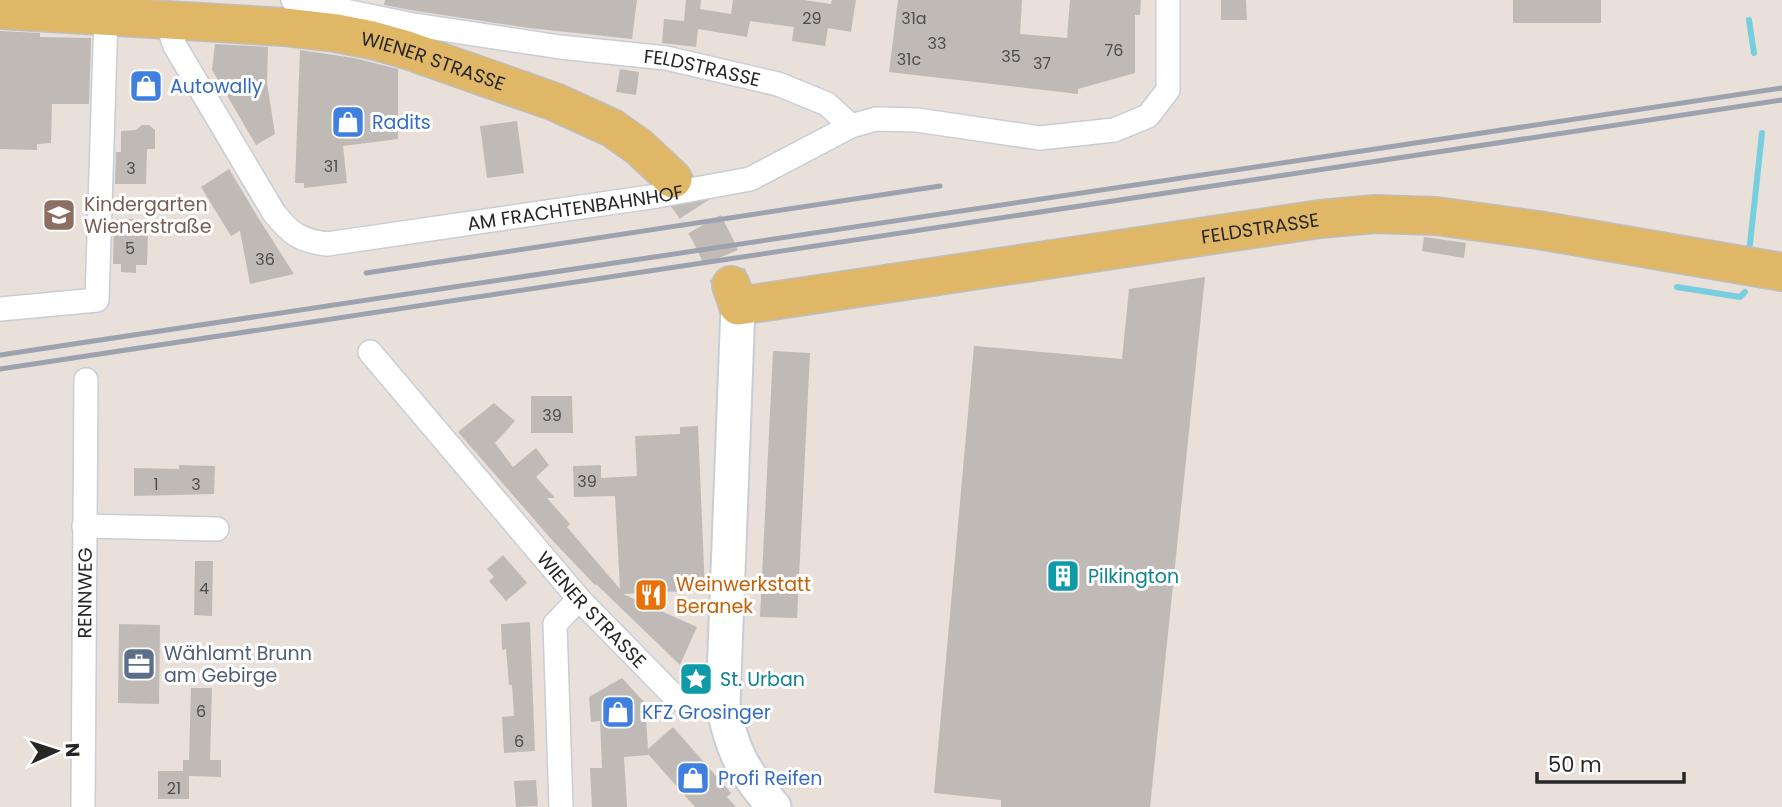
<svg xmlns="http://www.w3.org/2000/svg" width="1782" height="807" viewBox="0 0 1782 807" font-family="Poppins,sans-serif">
	<rect width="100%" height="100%" fill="#e8e0d9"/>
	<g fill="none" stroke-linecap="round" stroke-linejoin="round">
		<g stroke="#76cfe0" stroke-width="6">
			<path d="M1749 20 1754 53"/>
			<path d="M1749 253 1762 133"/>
			<path d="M1677 287 1740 297 1745 292"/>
		</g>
	</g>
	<g fill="#c0bab6">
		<path d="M385 0H637L632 39 529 28 410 10 384 5Z"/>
		<path d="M686 0H701L700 9 731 14 733 0H804L831 4 832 0H856L851 32 828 28 825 46 792 41 794 27 750 21 747 37 698 29 696 47 662 43 664 19 684 21Z"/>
		<path d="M898 0H1022L1020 34 1067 38 1070 0H1141L1140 15H1135V73L1078 89V94L889 72Z"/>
		<path d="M1221 0H1246L1247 20H1221Z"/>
		<rect x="1513" y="0" width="88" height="23"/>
		<path d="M0 31 40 33V37L91 38 89 104H52L51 143 37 144V150L0 149Z"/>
		<path d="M215 44 268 47 267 83 275 134 256 145 212 70Z"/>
		<path d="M300 50 354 58 398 69V139L343 146 347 183 304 188V183H295Z"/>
		<path d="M620 69 639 72 636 95 616 92Z"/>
		<path d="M517 121 524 173 487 178 480 126Z"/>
		<path d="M142 125H149L155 130V149H147L146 184H115L116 152H121V131L136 130Z"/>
		<path d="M229 169 259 219 294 274 250 284 240 231 231 236 201 187Z"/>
		<path d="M114 219H134V232H148L147 265H136V273L121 272V264H113Z"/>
		<path d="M1424 237 1466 243 1464 258 1422 251Z"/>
		<path d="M1205 277 1150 807H1001V800L934 793 974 346 1122 359 1129 289Z"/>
		<path d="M773 351 810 353 797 618 760 617Z"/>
		<path d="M531 396H572L573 433H531Z"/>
		<path d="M494 403 515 421 495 443 513 467 536 448 549 465 536 477 555 498H547L570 524 567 527 620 589 615 496 574 497 573 466 601 465V478L637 476 635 436 680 434V427L698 426 705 590 623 594 697 627 680 665 596 584 595 585 552 540 458 432Z"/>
		<path d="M179 465 215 466 214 494 134 496V468L179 469Z"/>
		<path d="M503 555 527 583 506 601 489 581 494 577 487 569Z"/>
		<path d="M195 561H213L212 616 194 615Z"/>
		<path d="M530 622 535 751 504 753 502 717 514 716 512 685H509L506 649 502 650 501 624Z"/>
		<path d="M119 624 160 625 159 704 118 703Z"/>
		<path d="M622 678 645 703 648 749 673 727 731 793 727 797 736 807H695L648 754V755L624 757 627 807H592L590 768H602L600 721 591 722 589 697Z"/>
		<path d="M191 688H212L210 760H221V777L189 776V799H158V771H183V760H189Z"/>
		<path d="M536 780 538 806 516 807 514 781Z"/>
	</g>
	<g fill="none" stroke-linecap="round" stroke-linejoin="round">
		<path stroke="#c1bbb5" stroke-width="37" stroke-dasharray="37 18" stroke-linecap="butt" d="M673 179C700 211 718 245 731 285"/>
		<defs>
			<g id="minor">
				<path id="s1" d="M293 0 408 24 560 47 666 58 778 84 827 104 851 126"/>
				<path id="s2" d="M166 20 175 46 274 213C290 233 300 241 327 244L657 196 750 179 851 126 876 119 917 120 1040 138 1114 130 1148 116 1168 90V0"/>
				<path d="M0 309 97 300 106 16"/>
				<path id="s3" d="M370 352 579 599 674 696 692 706 723 704"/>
				<path d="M84 526 217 529"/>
				<path id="s4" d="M83 807 86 380"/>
				<path d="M561 807 555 624 579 599"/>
			</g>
			<path id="secondary" d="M738 306 723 704C732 752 743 771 774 807"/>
			<g id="primary">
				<path id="s5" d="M0 10 284 27 336 33 372 40 404 49 555 102 612 128 639 147 673 179"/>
				<path id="s6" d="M731 285 738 306 1320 219 1375 214 1436 216 1538 230 1782 272"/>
			</g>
		</defs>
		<use href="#minor" stroke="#c8cdd7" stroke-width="26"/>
		<use href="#secondary" stroke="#c8cdd7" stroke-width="37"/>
		<use href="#primary" stroke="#bebebe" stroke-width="40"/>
		<use href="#minor" stroke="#fff" stroke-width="23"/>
		<use href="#secondary" stroke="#fff" stroke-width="33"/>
		<use href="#primary" stroke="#e0b766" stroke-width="37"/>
		<g stroke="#9da2af" stroke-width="5">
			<path d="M366 273 940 186"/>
			<path d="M0 355 1782 88"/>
			<path d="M0 369 1782 100"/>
		</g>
	</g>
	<defs>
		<symbol id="shop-square" viewBox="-11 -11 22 22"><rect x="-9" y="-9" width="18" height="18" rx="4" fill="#3f7fe0" stroke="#fff"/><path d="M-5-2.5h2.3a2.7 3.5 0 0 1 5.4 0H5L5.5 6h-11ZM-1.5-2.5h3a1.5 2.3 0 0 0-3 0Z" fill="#fff"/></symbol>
		<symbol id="school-square" viewBox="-11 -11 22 22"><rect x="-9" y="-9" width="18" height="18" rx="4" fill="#8d6e63" stroke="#fff"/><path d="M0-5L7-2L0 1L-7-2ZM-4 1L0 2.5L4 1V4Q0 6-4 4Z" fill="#fff"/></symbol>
		<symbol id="building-square" viewBox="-11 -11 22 22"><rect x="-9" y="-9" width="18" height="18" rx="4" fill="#0f9aa8" stroke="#fff"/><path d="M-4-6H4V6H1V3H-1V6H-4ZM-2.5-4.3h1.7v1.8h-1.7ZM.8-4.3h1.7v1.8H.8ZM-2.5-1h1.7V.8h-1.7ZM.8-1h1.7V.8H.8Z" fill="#fff"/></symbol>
		<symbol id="restaurant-square" viewBox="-11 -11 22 22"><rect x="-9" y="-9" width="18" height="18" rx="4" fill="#e8710a" stroke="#fff"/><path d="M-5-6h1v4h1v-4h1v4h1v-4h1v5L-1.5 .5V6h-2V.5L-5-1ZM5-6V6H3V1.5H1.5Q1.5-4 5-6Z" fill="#fff"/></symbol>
		<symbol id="office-square" viewBox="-11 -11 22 22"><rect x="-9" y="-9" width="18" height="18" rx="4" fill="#5c6f8a" stroke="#fff"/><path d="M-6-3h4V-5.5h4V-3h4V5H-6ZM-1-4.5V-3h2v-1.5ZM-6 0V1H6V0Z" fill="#fff"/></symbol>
		<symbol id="sight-square" viewBox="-11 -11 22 22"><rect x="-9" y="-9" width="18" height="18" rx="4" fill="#0f9aa8" stroke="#fff"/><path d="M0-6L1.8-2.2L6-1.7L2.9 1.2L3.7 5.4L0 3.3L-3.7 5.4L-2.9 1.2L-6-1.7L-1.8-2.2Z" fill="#fff"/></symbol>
	</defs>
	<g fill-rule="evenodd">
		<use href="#shop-square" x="127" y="67" width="38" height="38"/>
		<use href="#shop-square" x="329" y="103" width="38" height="38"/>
		<use href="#school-square" x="40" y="196" width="38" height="38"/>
		<use href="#building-square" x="1044" y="557" width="38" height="38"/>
		<use href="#restaurant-square" x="632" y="576" width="38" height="38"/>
		<use href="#office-square" x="120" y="645" width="38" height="38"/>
		<use href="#sight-square" x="677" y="660" width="38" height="38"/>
		<use href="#shop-square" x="599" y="693" width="38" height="38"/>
		<use href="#shop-square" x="674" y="759" width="38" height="38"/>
	</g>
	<g text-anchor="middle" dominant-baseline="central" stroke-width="6" stroke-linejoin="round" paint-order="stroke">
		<g font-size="16" fill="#4d4c4b">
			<text x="812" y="18">29</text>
			<text x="914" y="18">31a</text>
			<text x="937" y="43">33</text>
			<text x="1114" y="50">76</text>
			<text x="1011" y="56">35</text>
			<text x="909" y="59">31c</text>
			<text x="1042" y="63">37</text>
			<text x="331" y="166">31</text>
			<text x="131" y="168">3</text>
			<text x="130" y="248">5</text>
			<text x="265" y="259">36</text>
			<text x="552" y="415">39</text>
			<text x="587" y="481">39</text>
			<text x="156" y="484">1</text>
			<text x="196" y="484">3</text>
			<text x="204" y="588">4</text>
			<text x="201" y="711">6</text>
			<text x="519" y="741">6</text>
			<text x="174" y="788">21</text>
		</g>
		<g font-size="19" fill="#272727" stroke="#fff">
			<text stroke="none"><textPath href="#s5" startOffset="438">WIENER STRASSE</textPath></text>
			<text stroke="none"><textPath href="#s1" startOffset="415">FELDSTRASSE</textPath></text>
			<text stroke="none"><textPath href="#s2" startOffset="536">AM FRACHTENBAHNHOF</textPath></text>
			<text stroke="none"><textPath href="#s6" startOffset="550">FELDSTRASSE</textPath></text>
			<text stroke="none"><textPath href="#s4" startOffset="214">RENNWEG</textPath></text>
			<text stroke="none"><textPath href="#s3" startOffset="340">WIENER STRASSE</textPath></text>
		</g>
		<g font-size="19" fill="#366cbe" stroke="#fff" text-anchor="start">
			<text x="170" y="86">Autowally</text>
			<text x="372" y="122">Radits</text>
			<text x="642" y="712">KFZ Grosinger</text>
			<text x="718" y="778">Profi Reifen</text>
		</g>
		<g font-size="19" fill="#785e54" stroke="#fff" text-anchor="start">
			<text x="84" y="204">Kindergarten<tspan x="84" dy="22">Wienerstraße</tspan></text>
		</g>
		<g font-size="19" fill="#0d838f" stroke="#fff" text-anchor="start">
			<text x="1088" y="576">Pilkington</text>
			<text x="720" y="679">St. Urban</text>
		</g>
		<g font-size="19" fill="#c56008" stroke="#fff" text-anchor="start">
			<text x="676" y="584">Weinwerkstatt<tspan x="676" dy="22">Beranek</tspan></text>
		</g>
		<g font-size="19" fill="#4e5e75" stroke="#fff" text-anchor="start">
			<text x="164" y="653">Wählamt Brunn<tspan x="164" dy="22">am Gebirge</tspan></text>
		</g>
	</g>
	<g transform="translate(56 751) rotate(87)" stroke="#ffffff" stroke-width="5" paint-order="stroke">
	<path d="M0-5L12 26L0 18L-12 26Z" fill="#272727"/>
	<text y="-10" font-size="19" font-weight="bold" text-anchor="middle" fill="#272727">N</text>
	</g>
	<path d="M1537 772v10h147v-10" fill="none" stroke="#272727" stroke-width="3.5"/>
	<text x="1548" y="772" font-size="21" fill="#272727" stroke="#ffffff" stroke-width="5" paint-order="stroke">50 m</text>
</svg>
